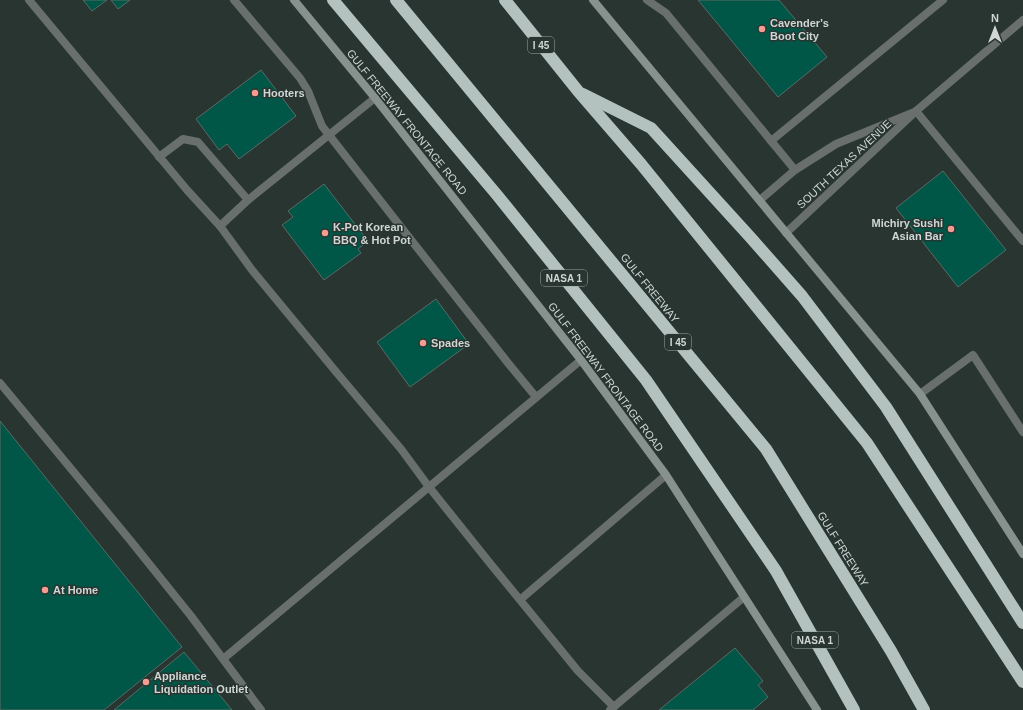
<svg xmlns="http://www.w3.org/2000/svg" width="1023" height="710" viewBox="0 0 1023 710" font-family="Arial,sans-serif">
	<rect width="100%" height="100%" fill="#283531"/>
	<g fill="#005647" stroke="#5c6a66">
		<path d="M83 0H107L92 11Z"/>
		<path d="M111 0H130L118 9Z"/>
		<path d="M698 0H779L827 57 778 97Z"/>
		<path d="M261 70 296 116 239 159 227 144 219 150 196 119Z"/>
		<path d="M943 171 1006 250 958 287 896 208Z"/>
		<path d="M324 184 368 241 358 249 361 253 324 280 282 225 293 217 288 211Z"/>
		<path d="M436 299 469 344 410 387 377 342Z"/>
		<path d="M0 421 182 647 104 710H0Z"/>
		<path d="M735 648 763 681 758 685 768 697 753 710H659Z"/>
		<path d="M184 652 232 710H114Z"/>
	</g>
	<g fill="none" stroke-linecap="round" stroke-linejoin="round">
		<g stroke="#696f6d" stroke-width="8">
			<path d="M29 0 187 190 220 226 252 270 337 373 401 449 429 487 489 562 578 671 614 707"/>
			<path d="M234 0 300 78 308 91 322 126 404 231 508 363 536 397"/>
			<path d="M647 0 666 13 795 170"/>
			<path d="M916 111 1023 241"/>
			<path d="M771 141 943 0"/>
			<path d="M159 157 183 139 198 142 248 200"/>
			<path d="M220 226 248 200 375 98"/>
			<path d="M0 383 130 540 191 616 261 710"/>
			<path d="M920 394 973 355 1023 432"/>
			<path d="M521 599 666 475"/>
			<path d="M223 659 581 360"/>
			<path d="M610 710 744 597"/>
		</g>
		<g stroke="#696f6d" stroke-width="8">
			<path d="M760 200 795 170 836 144 912 113"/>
			<path d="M786 233 916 111 1023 20"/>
		</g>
		<g stroke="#87918e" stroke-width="8">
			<path d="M294 0 375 98 581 360 666 475 817 710"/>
			<path d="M593 0 920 394 1023 554"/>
		</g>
		<g stroke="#b3c2be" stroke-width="12">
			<path d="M333 0 497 195 646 380 776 571 854 710"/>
			<path d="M396 0 766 449 891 651 924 710"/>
			<path d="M505 0 578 91 641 164 867 443 1023 682"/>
			<path d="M583 94 651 128 751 238 802 296 886 407 1023 623"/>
		</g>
	</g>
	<g fill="#f59d90" stroke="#283531" stroke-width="1.5">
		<circle cx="762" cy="29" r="4"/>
		<circle cx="255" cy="93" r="4"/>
		<circle cx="951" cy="229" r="4"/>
		<circle cx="325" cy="233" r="4"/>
		<circle cx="423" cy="343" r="4"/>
		<circle cx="45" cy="590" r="4"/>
		<circle cx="146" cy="682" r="4"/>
	</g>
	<g text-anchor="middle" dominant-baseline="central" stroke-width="3" stroke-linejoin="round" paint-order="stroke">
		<g fill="#283531" stroke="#9da6a3" stroke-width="1">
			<rect x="528" y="37" width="26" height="16" rx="3"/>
			<rect x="541" y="270" width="46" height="16" rx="3"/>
			<rect x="665" y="334" width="26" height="16" rx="3"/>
			<rect x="792" y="632" width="46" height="16" rx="3"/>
		</g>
		<g font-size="10" font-weight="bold" fill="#cfd6d4">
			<text x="541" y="45">I 45</text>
			<text x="564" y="278">NASA 1</text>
			<text x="678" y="342">I 45</text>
			<text x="815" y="640">NASA 1</text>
		</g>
		<g font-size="11" font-weight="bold" fill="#cfd6d4" stroke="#283531" text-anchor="start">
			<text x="770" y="23">Cavender's<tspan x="770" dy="13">Boot City</tspan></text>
			<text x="263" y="93">Hooters</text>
			<text x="943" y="223" text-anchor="end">Michiry Sushi<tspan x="943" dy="13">Asian Bar</tspan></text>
			<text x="333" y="227">K-Pot Korean<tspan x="333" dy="13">BBQ &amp; Hot Pot</tspan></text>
			<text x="431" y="343">Spades</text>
			<text x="53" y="590">At Home</text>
			<text x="154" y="676">Appliance<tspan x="154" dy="13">Liquidation Outlet</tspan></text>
		</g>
		<g font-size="11" fill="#cfd6d4" stroke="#283531">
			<text transform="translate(407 122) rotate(51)">GULF FREEWAY FRONTAGE ROAD</text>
			<text transform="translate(844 164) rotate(-43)">SOUTH TEXAS AVENUE</text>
			<text transform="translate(650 288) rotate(51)">GULF FREEWAY</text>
			<text transform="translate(606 377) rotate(53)">GULF FREEWAY FRONTAGE ROAD</text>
			<text transform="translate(843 549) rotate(58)">GULF FREEWAY</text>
		</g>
	</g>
	<g transform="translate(995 28)" stroke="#283531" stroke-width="3" paint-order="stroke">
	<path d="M0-3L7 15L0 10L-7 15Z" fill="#cfd6d4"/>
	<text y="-6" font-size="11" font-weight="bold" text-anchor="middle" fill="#cfd6d4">N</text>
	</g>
</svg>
